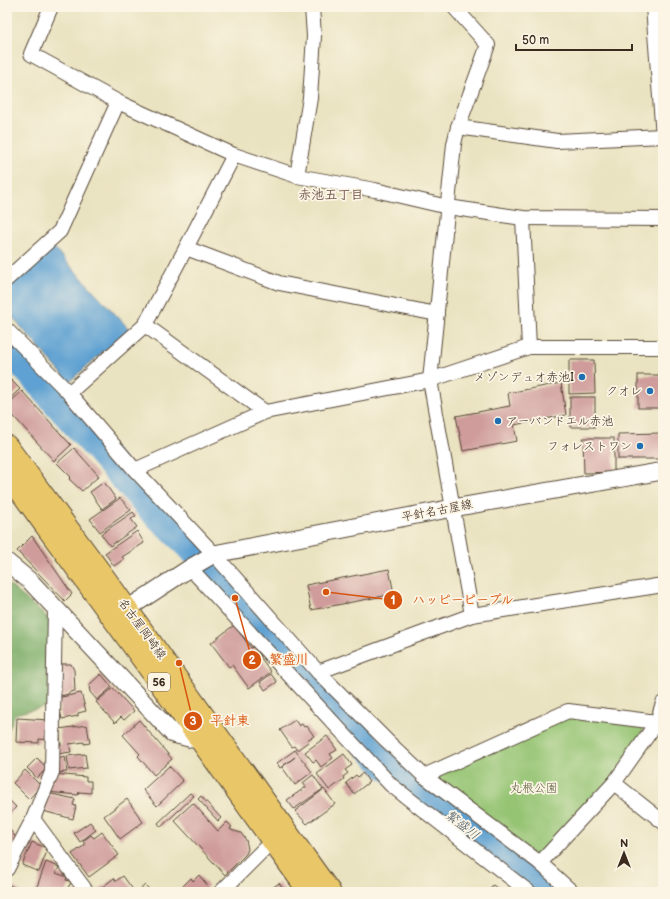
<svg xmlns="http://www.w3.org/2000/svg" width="670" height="899" viewBox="0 0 670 899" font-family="'Balsamiq Sans','Klee One',sans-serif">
	<rect width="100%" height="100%" fill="#fcf5e5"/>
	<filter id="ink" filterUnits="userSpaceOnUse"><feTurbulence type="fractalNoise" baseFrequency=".025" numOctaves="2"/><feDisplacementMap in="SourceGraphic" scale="8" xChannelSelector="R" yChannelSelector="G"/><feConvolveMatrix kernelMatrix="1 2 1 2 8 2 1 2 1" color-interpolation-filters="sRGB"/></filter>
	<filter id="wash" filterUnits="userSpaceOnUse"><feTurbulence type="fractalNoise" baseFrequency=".012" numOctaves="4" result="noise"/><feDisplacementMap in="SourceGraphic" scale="16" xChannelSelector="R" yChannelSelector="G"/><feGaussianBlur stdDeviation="0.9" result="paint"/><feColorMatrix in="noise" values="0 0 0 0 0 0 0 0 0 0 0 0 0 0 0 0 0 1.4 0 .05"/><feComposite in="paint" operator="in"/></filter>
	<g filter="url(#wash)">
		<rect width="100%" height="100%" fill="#eae3c1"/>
		<path fill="#95c473" stroke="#687748" d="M568 713 648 722 613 782 540 859 428 777Z"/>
		<path fill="#78aa65" stroke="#5a6a42" d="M7 583 54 623V704L15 714 7 734Z"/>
		<path fill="#5fa1d2" stroke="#4d6678" d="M53 247 129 329 69 382 7 311V288Z"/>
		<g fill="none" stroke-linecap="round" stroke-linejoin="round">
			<path stroke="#5fa1d2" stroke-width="28" d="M7 347 150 508 190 546 235 598 385 765 548 892"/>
		</g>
		<g id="blocks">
			<g fill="#cf9c9b">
				<path d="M569 360H594L595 393 569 394Z"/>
				<rect x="638" y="375" width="25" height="33"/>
				<path d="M7 376 20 389 7 401Z"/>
				<path d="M561 383 566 415 514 425 517 441 463 451 456 416 510 406 508 393Z"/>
				<path d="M22 391 71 445 54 461 7 409V405Z"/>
				<rect x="570" y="397" width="25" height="30"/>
				<path d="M663 433V459H618V434Z"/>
				<path d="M583 438H614V472L584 473Z"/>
				<path d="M74 448 99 476 82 491 69 479 71 477 57 463Z"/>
				<path d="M104 482 116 499 102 509 90 492Z"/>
				<path d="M120 498 131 510 100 532 90 519Z"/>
				<path d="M133 512 136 516 131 519 137 527 110 546 101 534Z"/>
				<path d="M137 531 144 543 122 557 124 559 114 566 105 553Z"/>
				<path d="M32 536 72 594 65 601 17 551Z"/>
				<path d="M389 569 394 594 311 610 306 585Z"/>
				<path d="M234 625 251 648 253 647 271 672 249 688 232 665 229 667 211 643Z"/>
				<path d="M57 664H71L74 670 75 691 69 692V694L56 697Z"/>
				<path d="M101 674 112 687 97 700 90 692 89 685Z"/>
				<path d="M271 674 277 682 265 690 260 682Z"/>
				<path d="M113 688 134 711 124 720 121 717 115 723 96 702Z"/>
				<path d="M81 693 86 711 78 713V716L62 719 57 698Z"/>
				<path d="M17 718 49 720 48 740 39 739V743L16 742Z"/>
				<path d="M139 720 172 759 154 775 138 756 140 754 123 735Z"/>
				<path d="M295 720 299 726 302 724 304 727 307 726 314 736 307 740 308 742 297 750 294 746 292 747 280 730Z"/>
				<path d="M87 725 90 743 84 744V742L69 744 71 752 58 754 57 745H61L59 729Z"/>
				<path d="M327 736 337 750 330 754 333 758 321 767 316 760 313 762 305 752Z"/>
				<path d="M295 750 312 772 295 785 282 767 295 757 280 768 277 763Z"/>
				<path d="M85 754 87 768 69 770 67 756Z"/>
				<path d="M344 754 352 765 345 770 348 773 343 777 344 779 329 790 317 774Z"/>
				<path d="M65 756 67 772 55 773 57 758Z"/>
				<path d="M37 758 47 768 37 778 27 768Z"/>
				<path d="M169 766 183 781 157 806 143 790Z"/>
				<path d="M25 770 41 786 29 799 13 783Z"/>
				<path d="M363 773 369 782 354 794 346 783 356 775 358 777Z"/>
				<path d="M54 774 86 777V781H91V793L79 792 78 795 47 792Z"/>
				<path d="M313 775 323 789 294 809 287 800 306 787 303 783Z"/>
				<path d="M324 789 335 804 307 824 295 811Z"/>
				<path d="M47 793 75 799 73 805 76 806 73 819 43 811Z"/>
				<path d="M190 793 194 796 161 827 158 823Z"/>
				<path d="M201 796 221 818 218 821 198 799Z"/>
				<path d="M7 798 16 807 7 817Z"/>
				<path d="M127 799 143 822 120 839 104 816Z"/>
				<path d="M193 803 218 831 227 822 232 827 230 828 231 830 241 833 246 840 248 849 246 854 225 875 174 820Z"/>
				<path d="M90 822 96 830 80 842 74 833Z"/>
				<path d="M10 830 17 839 13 844 7 838V833Z"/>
				<path d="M102 832 119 855 89 877 72 854 85 845 83 841 91 835 94 838Z"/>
				<path d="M32 842 46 848 45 850 47 851 39 872 22 865Z"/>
				<path d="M46 862 59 867 56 873 67 877 66 880 71 882 66 892H35Z"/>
				<path d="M199 875 208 886 202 892H185L181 888 191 878 193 881Z"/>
				<path d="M123 876 134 891 132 892H98L97 891 114 878 116 881Z"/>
				<path d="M279 883 286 892H267Z"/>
				<path d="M8 884 22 892H7Z"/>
				<path d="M145 885 152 892H137Z"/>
				<path d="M493 885 502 892H488Z"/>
			</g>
		</g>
	</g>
	<g filter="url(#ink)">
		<use href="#blocks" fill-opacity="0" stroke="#554636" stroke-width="1"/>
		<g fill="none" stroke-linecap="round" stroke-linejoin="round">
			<defs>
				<g id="minor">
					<path d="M51 7 31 54 118 102 234 155 297 176 375 190 448 207 523 218 663 219"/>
					<path d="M454 7 488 45 458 127 454 144 430 380 472 615"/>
					<path d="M653 7 663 136"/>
					<path d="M458 127 557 141 663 136"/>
					<path d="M297 176 310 98 314 36 312 7"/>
					<path d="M523 218 529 347"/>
					<path d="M186 248 279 283 437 314"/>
					<path d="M7 279 60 231 118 102"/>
					<path d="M145 325 265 412 430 380 529 347H663"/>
					<path d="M7 330 69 393 135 470 214 554 318 672 386 740 424 776 540 863 572 892"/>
					<path d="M69 393 145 325 186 248 234 155"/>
					<path d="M135 470 265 412"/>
					<path d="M190 568 391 785 529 892"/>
					<path d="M55 608 52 772 33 819 87 892"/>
					<path d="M318 672 472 615 663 585"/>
					<path d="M424 776 568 711 657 722"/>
					<path d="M614 783 663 822"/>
					<path d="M540 863 614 783 657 722 663 703"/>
					<path d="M7 869 33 819"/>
					<path d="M221 892 272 841"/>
				</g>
				<g id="tertiary">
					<path d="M7 562 30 581 173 734 201 741"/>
					<path d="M118 615 190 568 214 554 453 508 663 471"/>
				</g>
				<g id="primary">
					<path d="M7 446 107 581 330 892"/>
					<path d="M7 473 133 646 309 892"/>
				</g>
			</defs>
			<use href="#minor" stroke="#554636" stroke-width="16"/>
			<use href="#tertiary" stroke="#554636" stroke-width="19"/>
			<use href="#primary" stroke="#554636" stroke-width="23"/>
			<use href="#minor" stroke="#fff" stroke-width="14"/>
			<use href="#tertiary" stroke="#fff" stroke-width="17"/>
			<use href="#primary" stroke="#e9c769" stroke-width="21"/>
		</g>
	</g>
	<g fill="#1f6fb2" stroke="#fcf5e5" stroke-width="1.5">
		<circle cx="582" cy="377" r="4"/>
		<circle cx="650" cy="391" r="4"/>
		<circle cx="498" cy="421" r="4"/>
		<circle cx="640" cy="446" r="4"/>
	</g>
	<g text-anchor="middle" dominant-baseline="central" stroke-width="3.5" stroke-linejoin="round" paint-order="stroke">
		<rect fill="#fcf5e5" stroke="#75675a" stroke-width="1" x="148" y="673" width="22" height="18" rx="3"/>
		<g font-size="11" font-weight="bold" fill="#3b2a1e">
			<text x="159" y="682">56</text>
		</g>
		<g font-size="12" fill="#3b2a1e" stroke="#fcf5e5" text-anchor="end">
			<text x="574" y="377">メゾンデュオ赤池I</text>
			<text x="642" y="391">クオレ</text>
			<text x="506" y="421" text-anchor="start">アーバンドエル赤池</text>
			<text x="632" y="446">フォレストワン</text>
		</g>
		<g font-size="12" fill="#3b2a1e" stroke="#fcf5e5">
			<text transform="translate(437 511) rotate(-11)">平針名古屋線</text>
			<text transform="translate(142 629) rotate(54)">名古屋岡崎線</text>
		</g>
		<g font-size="12" fill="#565838" stroke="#fcf5e5">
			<text x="534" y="788">丸根公園</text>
		</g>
		<g font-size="13" font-weight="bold" fill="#6f524a" stroke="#fcf5e5">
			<text x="331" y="195">赤池五丁目</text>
		</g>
		<g font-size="13" font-style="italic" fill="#495a66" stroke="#fcf5e5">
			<text transform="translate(462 825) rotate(38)">繁盛川</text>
		</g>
	</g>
	<path fill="none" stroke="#d7540e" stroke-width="1.5" d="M326 592L393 600M235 598L252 660M179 663L193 721"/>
	<g fill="#d7540e" stroke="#fcf5e5" stroke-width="1.5">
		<circle cx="326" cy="592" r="4"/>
		<circle cx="235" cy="598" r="4"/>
		<circle cx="179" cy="663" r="4"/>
		<circle cx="393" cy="600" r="10"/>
		<circle cx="252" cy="660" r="10"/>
		<circle cx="193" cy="721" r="10"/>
	</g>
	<g font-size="12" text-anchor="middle" font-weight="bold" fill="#fff">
		<text x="393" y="604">1</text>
		<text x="252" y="664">2</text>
		<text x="193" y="725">3</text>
	</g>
	<g font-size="13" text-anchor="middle" font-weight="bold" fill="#d7540e" stroke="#fcf5e5" stroke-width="3.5" stroke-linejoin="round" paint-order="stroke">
		<text x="463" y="604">ハッピーピープル</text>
		<text x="289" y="664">繁盛川</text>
		<text x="230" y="725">平針東</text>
	</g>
	<rect width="670" height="899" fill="none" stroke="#fcf5e5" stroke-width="24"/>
	<g transform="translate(624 853)" stroke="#fcf5e5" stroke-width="3" paint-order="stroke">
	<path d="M0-3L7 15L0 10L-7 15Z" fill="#3b2a1e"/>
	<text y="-6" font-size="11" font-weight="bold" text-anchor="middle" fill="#3b2a1e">N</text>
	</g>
	<path d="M516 44v6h116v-6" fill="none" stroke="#3b2a1e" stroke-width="2"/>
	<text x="522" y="44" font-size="12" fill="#3b2a1e" stroke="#fcf5e5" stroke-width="3" paint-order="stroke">50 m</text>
</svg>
